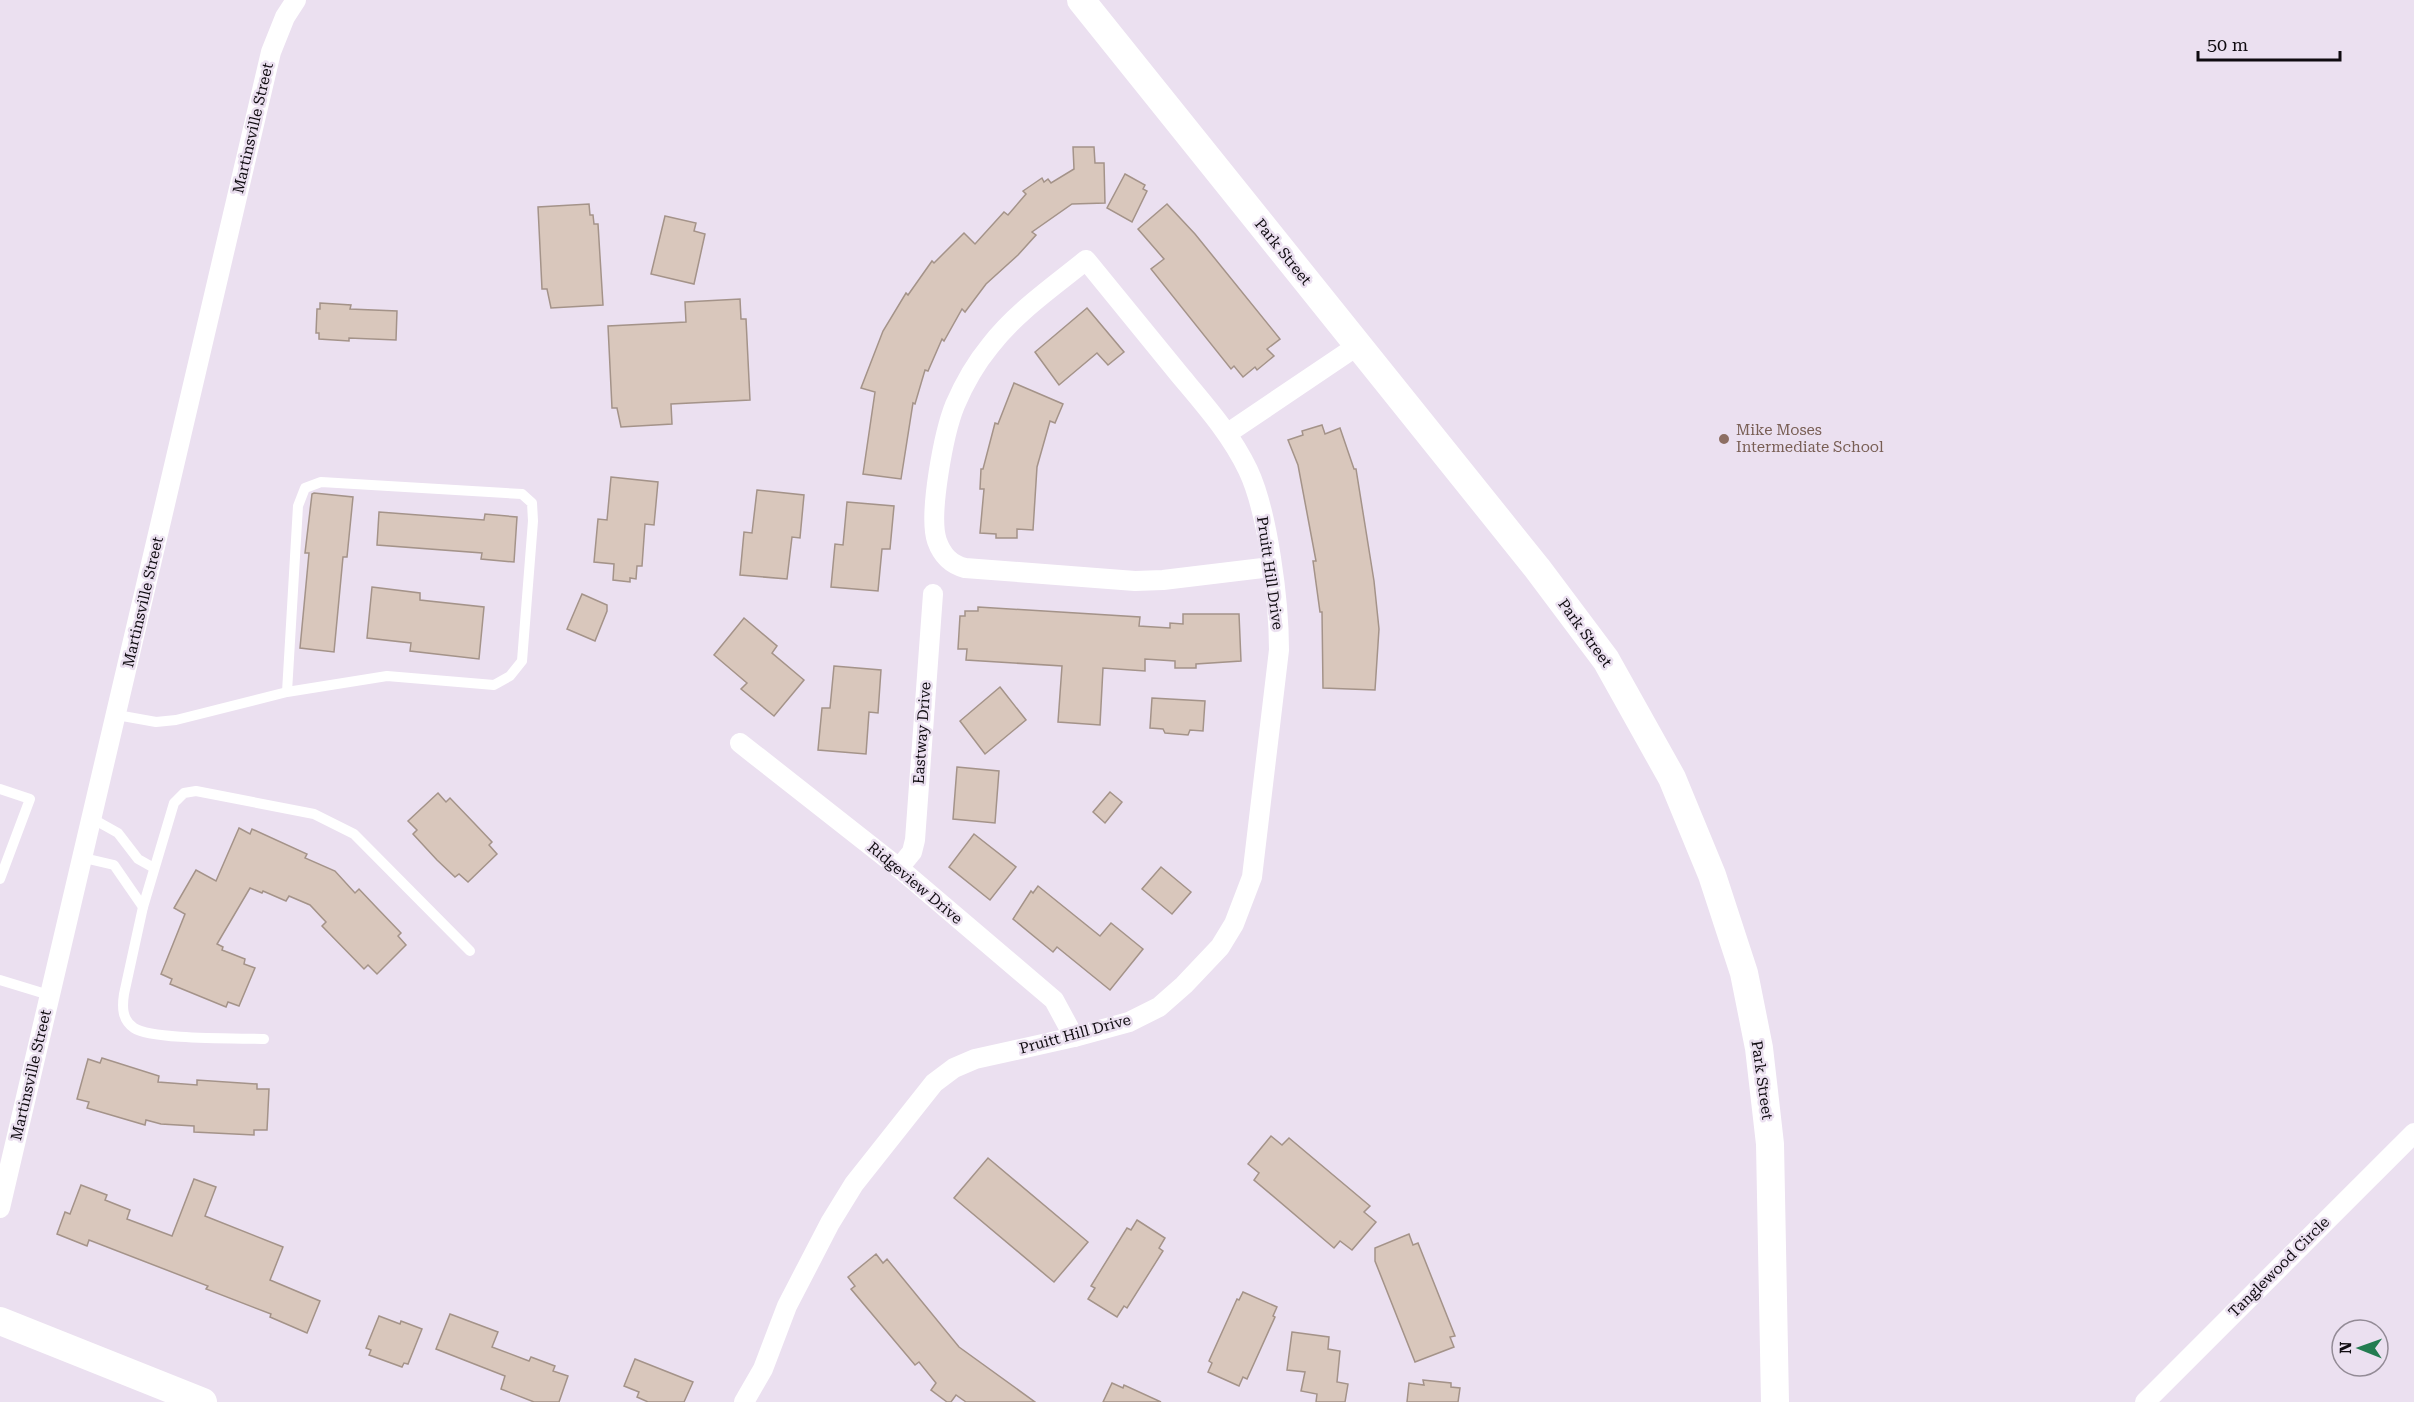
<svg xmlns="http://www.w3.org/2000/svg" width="2414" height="1402" viewBox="0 0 2414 1402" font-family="'Roboto Serif',serif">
	<rect width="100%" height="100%" fill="#ebe0f0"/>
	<g fill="#d9c7bc" stroke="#a49389" stroke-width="1.5">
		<path d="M1073 147H1094L1095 163H1104L1105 203 1072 204 1032 232 1036 235 1018 255 986 284 965 312 962 309 944 341 942 339 928 371 925 370 915 404 913 403 901 479 863 474 875 392 861 388 883 331 906 293 908 295 932 261 934 263 964 233 975 244 1004 212 1008 215 1026 194 1023 191 1042 178 1044 182 1048 179 1051 183 1074 169Z"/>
		<path d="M1125 174 1145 185 1143 189 1147 191 1132 222 1107 208Z"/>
		<path d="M589 204 590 215H593L594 224H598L603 305 551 308 547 289H542L538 207Z"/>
		<path d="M1167 204 1195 234 1280 339 1267 349 1274 356 1257 370 1255 367 1243 377 1234 366 1231 369 1151 269 1164 259 1138 229Z"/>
		<path d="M665 216 696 223 694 231 705 234 694 284 651 274Z"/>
		<path d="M740 299 741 319H746L750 400 671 404 672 424 621 427 617 408H612L608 326 686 322 685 302Z"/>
		<path d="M320 303 351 305 350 309 397 311 396 340 349 338V341L319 339V333H316L317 309H320Z"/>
		<path d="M1087 308 1124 352 1108 365 1097 353 1059 385 1035 352Z"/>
		<path d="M1014 383 1063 404 1055 423 1050 421 1037 467 1033 530 1017 529V538H996V534L980 533 984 489H980L981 469H983L995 423 998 424Z"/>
		<path d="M1322 425 1325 434 1340 428 1354 469H1356L1374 581 1379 629 1375 690 1323 688 1322 612H1320L1313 561H1316L1298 465 1288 440 1303 435 1302 431Z"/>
		<path d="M611 477 658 482 654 525 645 524 642 566H637L636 579 630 578V582L613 580 614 564 594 562 598 519 607 520Z"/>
		<path d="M757 490 804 495 800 538 792 537 787 579 740 575 744 532 752 533Z"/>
		<path d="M314 493 353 497 347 557H343L334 652 300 648 309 553H305L312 494Z"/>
		<path d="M847 502 894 506 890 549H882L878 591 831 587 835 544 843 545Z"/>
		<path d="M379 512 484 520 485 514 517 517 514 562 481 559 482 553 377 545Z"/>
		<path d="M372 587 420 593V600L484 607 479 659 410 651 411 643 367 638Z"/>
		<path d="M582 594 607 605V611L595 641 567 629Z"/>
		<path d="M978 607 1140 617 1139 626 1170 628V623L1183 624V614H1239L1241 661 1196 664V668H1175V661L1145 659V671L1103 668 1100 725 1058 722 1062 666 966 660 967 649H958L960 616H965V611H978Z"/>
		<path d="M744 618 777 646 772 653 804 680 774 716 741 689 747 683 714 655Z"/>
		<path d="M834 666 881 670 878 713 869 712 866 754 818 750 822 708H830Z"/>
		<path d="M1000 687 1026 720 985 754 960 721Z"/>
		<path d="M1152 698 1205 701 1203 731 1190 730 1188 735 1165 733 1163 729 1150 728Z"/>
		<path d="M957 767 999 771 995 823 953 819Z"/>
		<path d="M1110 792 1122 802 1105 823 1093 812Z"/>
		<path d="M438 793 446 802 450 798 474 823 492 842 489 845 497 854 468 882 459 874 455 877 437 860 413 834 417 830 408 821Z"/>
		<path d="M239 828 250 834 252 829 307 854 305 858 335 871 355 893 359 889 377 908 401 933 398 936 406 945 377 974 368 965 364 969 322 926 326 922 310 905 289 896 286 901 263 891 262 893 250 888 217 944 223 947 222 950 245 959 244 964 255 968 239 1006 228 1002 226 1007 170 984 172 979 161 974 185 914 174 908 196 870 216 881Z"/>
		<path d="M974 834 1016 867 990 900 949 867Z"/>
		<path d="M1161 867 1191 892 1172 914 1142 889Z"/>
		<path d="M1038 886 1100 936 1111 923 1143 949 1110 990 1057 947 1053 952 1013 919 1031 891 1033 893Z"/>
		<path d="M102 1058 159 1076 158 1082 197 1085V1080L257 1084V1089H269L267 1130H254V1135L194 1132V1126L161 1124 146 1120 145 1125 87 1108 89 1102 77 1099 88 1059 100 1063Z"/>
		<path d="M1271 1136 1282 1145 1289 1138 1370 1206 1364 1212 1376 1222 1352 1250 1340 1241 1334 1248 1254 1180 1259 1173 1248 1164Z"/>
		<path d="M988 1158 1088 1242 1054 1282 954 1198Z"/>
		<path d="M194 1179 216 1187 205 1216 283 1247 270 1280 320 1301 307 1333 270 1317 271 1314 206 1289 208 1286 89 1240 87 1246 57 1234 65 1212 70 1214 81 1185 107 1195 105 1200 130 1210 127 1219 172 1236Z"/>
		<path d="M1137 1220 1165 1238 1159 1248 1163 1251 1127 1308 1124 1306 1117 1317 1088 1299 1095 1288 1091 1286 1127 1228 1131 1230Z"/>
		<path d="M1409 1234 1413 1245 1418 1243 1455 1336 1450 1337 1454 1347 1415 1362 1375 1261V1248Z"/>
		<path d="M876 1254 883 1263 887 1259 959 1347 1035 1402H966L956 1395 951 1402H947L931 1390 936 1383 919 1362 915 1365 851 1289 855 1286 848 1277Z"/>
		<path d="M1243 1292 1277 1307 1273 1316 1275 1317 1247 1379 1243 1377 1239 1386 1208 1372 1212 1363 1209 1361 1237 1299 1239 1300Z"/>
		<path d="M450 1314 498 1332 492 1347 529 1361 531 1357 555 1366 553 1371 568 1376 559 1402H534L501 1389 505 1376 436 1349Z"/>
		<path d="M379 1316 400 1324 401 1321 422 1329 408 1364 404 1363 402 1367 369 1355 371 1350 366 1348Z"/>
		<path d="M1292 1332 1329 1337 1328 1349 1340 1351 1337 1382 1348 1384 1345 1402H1316L1317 1394 1301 1391 1305 1372 1287 1370Z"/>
		<path d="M635 1359 693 1382 684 1402H648L637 1397 639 1392 624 1386Z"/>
		<path d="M1423 1380 1451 1383V1387L1460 1388 1458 1402H1407L1409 1383 1424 1385Z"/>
		<path d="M1112 1383 1123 1388 1124 1385 1161 1402H1103Z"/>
	</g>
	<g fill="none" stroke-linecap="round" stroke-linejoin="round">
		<g stroke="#fff" stroke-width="10">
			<path d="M117 715 156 722 176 720 287 692 298 506 305 488 321 482 522 494 532 503 533 521 522 661 510 676 494 685 387 676 287 692"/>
			<path d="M0 789 30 799 0 879"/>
			<path d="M93 819 118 833 138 859 154 868"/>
			<path d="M84 858 114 865 143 907"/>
			<path d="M0 980 49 995"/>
			<path d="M264 1039C238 1038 152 1040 134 1028 122 1020 122 1007 124 994L143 907 174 803 184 793 196 791 314 814 354 834 470 951"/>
		</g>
		<g stroke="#fff" stroke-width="20">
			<path d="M1228 433 1357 346"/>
			<path d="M740 743 899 868 1054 1000 1074 1037"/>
			<path d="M899 868 912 852 915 840 933 594"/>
			<path d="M0 1208 271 52 285 17 296 0"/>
			<path d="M744 1402 763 1369 787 1306 830 1223 854 1184 934 1083 954 1068 975 1059 1074 1037 1129 1022 1159 1007 1184 985 1220 947 1234 924 1252 877 1279 650C1279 602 1268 512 1248 470 1231 434 1204 404 1179 374 1148 336 1117 298 1086 260 1053 287 1016 312 990 346 976 363 964 384 955 405 944 432 928 515 937 541 942 555 950 564 965 568L1135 581 1163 580 1271 567"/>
			<path d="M2145 1402 2414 1133"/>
		</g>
		<g stroke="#fff" stroke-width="28">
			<path d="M1081 0 1537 568 1606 660 1672 778 1712 875 1744 973 1759 1048 1770 1144 1775 1402"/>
			<path d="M0 1321 203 1402"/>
		</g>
	</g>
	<circle fill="#8d6e63" stroke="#ebe0f0" stroke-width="2" cx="1724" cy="439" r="6"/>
	<g text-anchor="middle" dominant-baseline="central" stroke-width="5" stroke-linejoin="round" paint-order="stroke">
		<g font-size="15" fill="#0f0b10" stroke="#ebe0f0">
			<text transform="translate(253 128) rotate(-77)">Martinsville Street</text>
			<text transform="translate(1283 252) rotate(51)">Park Street</text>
			<text transform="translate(1270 573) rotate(82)">Pruitt Hill Drive</text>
			<text transform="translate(143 602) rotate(-77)">Martinsville Street</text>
			<text transform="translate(1585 633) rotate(54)">Park Street</text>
			<text transform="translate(922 733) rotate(-86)">Eastway Drive</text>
			<text transform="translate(915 883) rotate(40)">Ridgeview Drive</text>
			<text transform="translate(1075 1034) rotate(-15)">Pruitt Hill Drive</text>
			<text transform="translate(31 1075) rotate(-77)">Martinsville Street</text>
			<text transform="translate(1762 1080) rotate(82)">Park Street</text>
			<text transform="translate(2279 1267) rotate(-45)">Tanglewood Circle</text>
		</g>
		<g font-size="15" fill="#785e54" stroke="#ebe0f0" text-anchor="start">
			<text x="1736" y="430">Mike Moses<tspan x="1736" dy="17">Intermediate School</tspan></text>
		</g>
	</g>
	<g transform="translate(2360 1348) rotate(271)"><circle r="28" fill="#ebe0f0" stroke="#938b96" stroke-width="1.5"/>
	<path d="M0-4.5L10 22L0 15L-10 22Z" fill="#237c51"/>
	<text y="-9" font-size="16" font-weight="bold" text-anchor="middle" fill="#0f0b10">N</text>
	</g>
	<path d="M2198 51v9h142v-9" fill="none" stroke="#0f0b10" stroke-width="3"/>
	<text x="2207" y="51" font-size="18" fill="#0f0b10" stroke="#ebe0f0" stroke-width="4.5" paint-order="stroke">50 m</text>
</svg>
